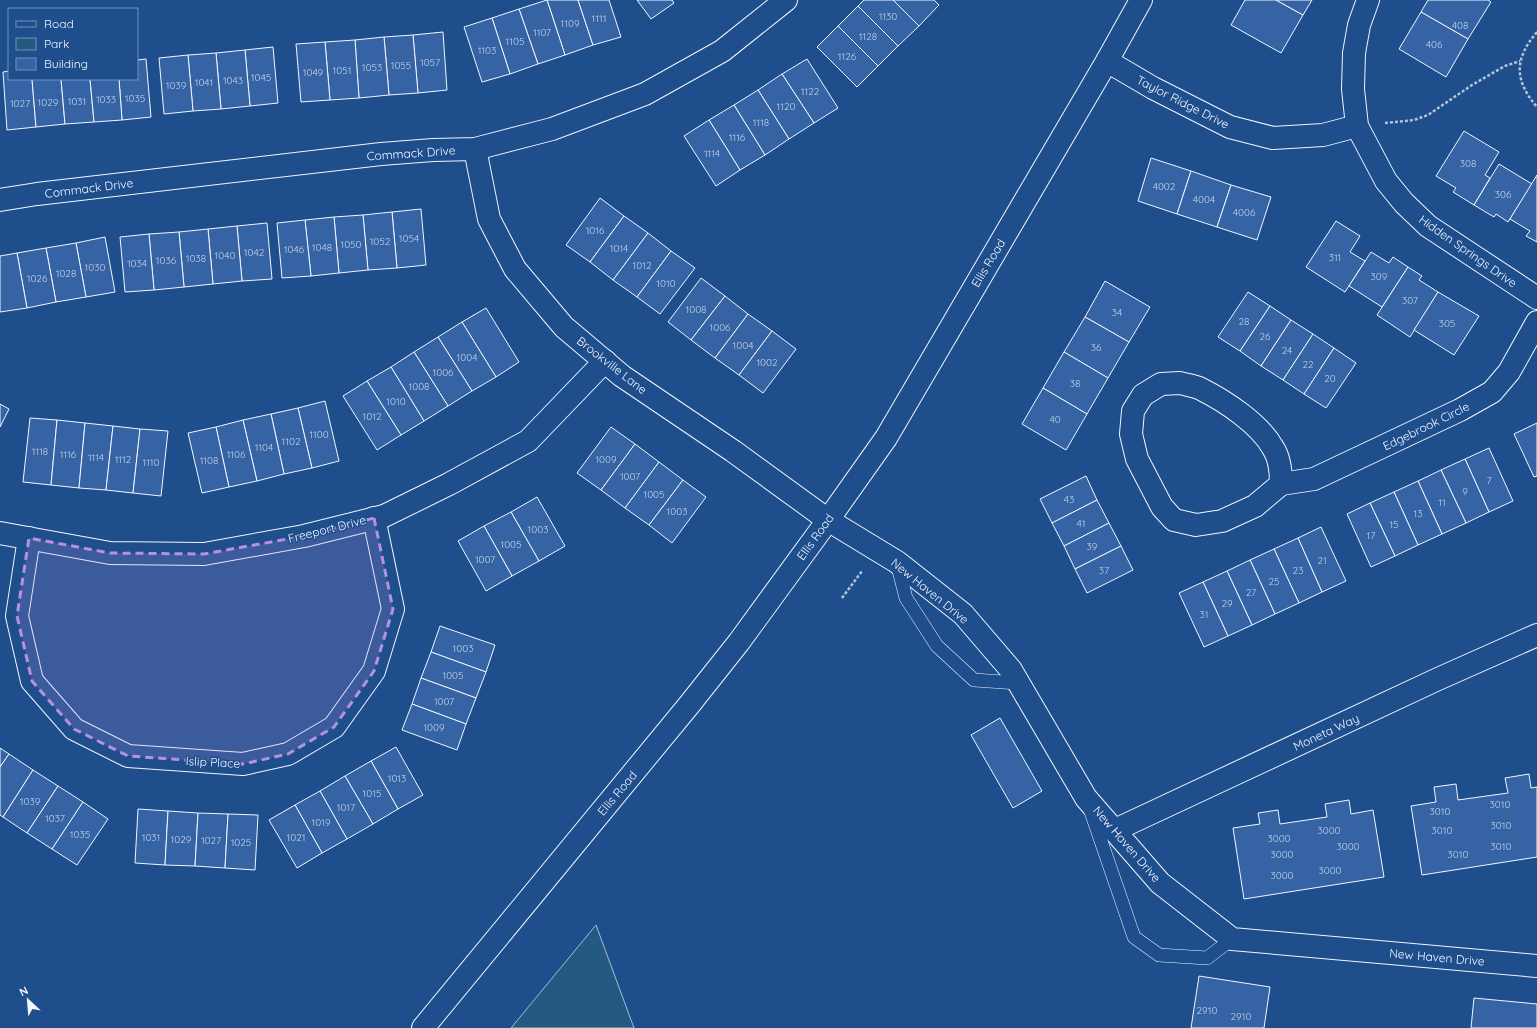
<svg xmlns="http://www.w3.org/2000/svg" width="1537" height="1028" viewBox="0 0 1537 1028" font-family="Quicksand,sans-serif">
	<rect width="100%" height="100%" fill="#1f4e8c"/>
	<path fill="#245a82" stroke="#a8bbd7" d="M596 925 634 1028H511Z"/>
	<g fill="#3563a3" stroke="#f2f6ff">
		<path d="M547 0H578L593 45 565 55Z"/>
		<path d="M547 0 565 55 538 64 519 9Z"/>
		<path d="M578 0H609L621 37 593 45Z"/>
		<path d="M637 0H672L674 3 651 19Z"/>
		<path d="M864 0H893L919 26 898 46 858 6Z"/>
		<path d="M893 0H934L939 5 919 26Z"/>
		<path d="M1245 0H1276L1303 15 1281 53 1231 25Z"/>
		<path d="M1276 0H1312L1303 15Z"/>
		<path d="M1428 0H1488L1491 2 1468 39 1421 12Z"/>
		<path d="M858 6 898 46 878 66 838 26Z"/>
		<path d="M519 9 538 64 510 74 492 18Z"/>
		<path d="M1421 12 1468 39 1446 77 1399 49Z"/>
		<path d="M492 18 510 74 482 82 464 27Z"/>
		<path d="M838 26 878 66 857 87 817 47Z"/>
		<path d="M443 32 447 90 418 93 413 35Z"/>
		<path d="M413 35 418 93 389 95 384 37Z"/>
		<path d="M384 37 389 95 359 98 355 40Z"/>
		<path d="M355 40 359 98 330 100 325 42Z"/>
		<path d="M325 42 330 100 301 102 296 44Z"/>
		<path d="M273 47 278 103 250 106 245 50Z"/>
		<path d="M245 50 250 106 221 109 216 53Z"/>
		<path d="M216 53 221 109 193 111 188 55Z"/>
		<path d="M188 55 193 111 164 114 159 58Z"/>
		<path d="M146 59 151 117 122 120 119 79H137V60Z"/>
		<path d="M807 59 838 108 814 123 782 74Z"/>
		<path d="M9 71V79H32L36 127 7 130 3 72Z"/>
		<path d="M782 74 814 123 789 139 758 90Z"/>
		<path d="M32 79H61L65 124 36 127Z"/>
		<path d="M61 79H90L94 122 65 124Z"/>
		<path d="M90 79H119L122 120 94 122Z"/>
		<path d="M758 90 789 139 765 155 734 105Z"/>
		<path d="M734 105 765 155 740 170 709 120Z"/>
		<path d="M709 120 740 170 716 186 684 136Z"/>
		<path d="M1464 131 1499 152 1485 175 1490 178 1474 205 1453 192 1456 188 1436 176Z"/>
		<path d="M1151 158 1191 171 1177 214 1138 201Z"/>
		<path d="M1499 164 1532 184 1508 222 1496 214 1494 217 1474 205Z"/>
		<path d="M1191 171 1231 185 1217 227 1177 214Z"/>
		<path d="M1537 175V242L1526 236 1530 231 1510 219Z"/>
		<path d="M1231 185 1271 197 1257 240 1217 227Z"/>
		<path d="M600 198 624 216 590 262 566 245Z"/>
		<path d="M421 209 426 265 397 268 392 212Z"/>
		<path d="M392 212 397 268 368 270 363 215Z"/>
		<path d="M363 215 368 270 339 273 334 217Z"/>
		<path d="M624 216 648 233 613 280 590 262Z"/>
		<path d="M334 217 339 273 311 276 305 220Z"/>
		<path d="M305 220 311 276 282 278 277 223Z"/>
		<path d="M1336 221 1360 236 1350 252 1365 261 1345 292 1306 267Z"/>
		<path d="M267 223 272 279 242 281 237 226Z"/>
		<path d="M237 226 242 281 213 284 208 229Z"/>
		<path d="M208 229 213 284 184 287 179 232Z"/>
		<path d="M179 232 184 287 154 290 149 234Z"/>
		<path d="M648 233 671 251 637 297 613 280Z"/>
		<path d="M149 234 154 290 125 292 120 237Z"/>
		<path d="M105 237 115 292 86 297 76 243Z"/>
		<path d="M76 243 86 297 56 302 46 248Z"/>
		<path d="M46 248 56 302 27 308 17 253Z"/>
		<path d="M671 251 695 268 660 314 637 297Z"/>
		<path d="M1371 252 1389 263 1393 257 1408 267 1382 307 1349 286Z"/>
		<path d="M17 253 27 308 0 312V256Z"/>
		<path d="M1408 267 1422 276 1419 280 1438 292 1410 337 1377 315Z"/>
		<path d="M701 278 725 296 691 340 668 322Z"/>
		<path d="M1105 281 1150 307 1129 342 1085 317Z"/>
		<path d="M1248 292 1270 306 1240 351 1218 337Z"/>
		<path d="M1438 292 1479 316 1454 355 1414 330Z"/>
		<path d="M725 296 748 314 715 358 691 340Z"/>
		<path d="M1270 306 1291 320 1261 366 1240 351Z"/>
		<path d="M486 308 519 362 496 377 462 322Z"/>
		<path d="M748 314 772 331 739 375 715 358Z"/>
		<path d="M1085 317 1129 342 1108 378 1064 352Z"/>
		<path d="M1291 320 1313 334 1283 380 1261 366Z"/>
		<path d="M462 322 496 377 472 391 438 337Z"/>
		<path d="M772 331 796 349 763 393 739 375Z"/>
		<path d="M1313 334 1334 348 1304 394 1283 380Z"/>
		<path d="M438 337 472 391 448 406 414 352Z"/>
		<path d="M1334 348 1356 363 1326 408 1304 394Z"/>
		<path d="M414 352 448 406 424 421 391 367Z"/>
		<path d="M1064 352 1108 378 1087 414 1043 388Z"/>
		<path d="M391 367 424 421 401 435 367 381Z"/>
		<path d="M367 381 401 435 377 450 343 396Z"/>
		<path d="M1043 388 1087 414 1066 450 1022 424Z"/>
		<path d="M325 401 339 461 312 468 298 408Z"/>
		<path d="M0 404 9 409 0 427Z"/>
		<path d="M298 408 312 468 284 474 271 414Z"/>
		<path d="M271 414 284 474 257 481 243 420Z"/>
		<path d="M30 418 57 420 51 485 23 482Z"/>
		<path d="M57 420 85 423 79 488 51 485Z"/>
		<path d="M243 420 257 481 229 487 216 427Z"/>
		<path d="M85 423 113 426 106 490 79 488Z"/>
		<path d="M1537 423V476L1534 477 1514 434Z"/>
		<path d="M113 426 140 429 133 493 106 490Z"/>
		<path d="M216 427 229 487 202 493 188 433Z"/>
		<path d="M611 427 635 444 601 490 577 473Z"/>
		<path d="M140 429 168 431 161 496 133 493Z"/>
		<path d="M635 444 659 462 625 508 601 490Z"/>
		<path d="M1489 448 1513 501 1489 512 1465 459Z"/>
		<path d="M1465 459 1489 512 1466 523 1441 470Z"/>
		<path d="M659 462 683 480 649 525 625 508Z"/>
		<path d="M1441 470 1466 523 1442 534 1418 481Z"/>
		<path d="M1086 476 1097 500 1052 523 1040 499Z"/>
		<path d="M683 480 706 497 672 543 649 525Z"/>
		<path d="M1418 481 1442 534 1418 545 1394 492Z"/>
		<path d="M1394 492 1418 545 1395 556 1370 503Z"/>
		<path d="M537 497 565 546 539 561 511 512Z"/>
		<path d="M1097 500 1109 523 1064 546 1052 523Z"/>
		<path d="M1370 503 1395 556 1371 567 1347 514Z"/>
		<path d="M511 512 539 561 512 576 484 526Z"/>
		<path d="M1109 523 1121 546 1075 569 1064 546Z"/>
		<path d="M484 526 512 576 486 591 458 541Z"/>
		<path d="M1321 527 1346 581 1322 592 1298 538Z"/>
		<path d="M1298 538 1322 592 1299 603 1274 549Z"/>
		<path d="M1121 546 1133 570 1087 593 1075 569Z"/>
		<path d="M1274 549 1299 603 1275 614 1250 560Z"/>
		<path d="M1250 560 1275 614 1252 625 1227 571Z"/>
		<path d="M1227 571 1252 625 1228 636 1203 582Z"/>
		<path d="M1203 582 1228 636 1204 647 1179 593Z"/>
		<path d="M440 626 495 645 486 672 431 652Z"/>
		<path d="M431 652 486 672 476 698 421 678Z"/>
		<path d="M421 678 476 698 466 724 412 704Z"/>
		<path d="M412 704 466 724 457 750 402 730Z"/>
		<path d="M1000 718 1042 791 1013 808 971 735Z"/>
		<path d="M396 747 423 795 398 809 371 761Z"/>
		<path d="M0 748 9 754 0 767Z"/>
		<path d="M9 754 33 770 3 817 0 815V767Z"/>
		<path d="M371 761 398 809 373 824 345 776Z"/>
		<path d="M33 770 58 786 27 833 3 817Z"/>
		<path d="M1529 774 1531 788 1537 787V857L1422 875 1411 806 1436 802 1434 787 1456 784 1458 800 1508 793 1505 778Z"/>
		<path d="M345 776 373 824 347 839 320 791Z"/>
		<path d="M58 786 83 802 52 849 27 833Z"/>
		<path d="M320 791 347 839 322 853 295 805Z"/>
		<path d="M1349 800 1351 814 1373 810 1384 877 1244 899 1233 828 1260 824 1258 813 1278 810 1280 824 1327 817 1325 804Z"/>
		<path d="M83 802 108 819 77 865 52 849Z"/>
		<path d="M295 805 322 853 297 868 269 820Z"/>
		<path d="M138 809 168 811 165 865 135 863Z"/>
		<path d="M168 811 198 813 195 866 165 865Z"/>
		<path d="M198 813 228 814 225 868 195 866Z"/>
		<path d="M228 814 258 815 255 870 225 868Z"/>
		<path d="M1199 976 1270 987 1264 1028H1191Z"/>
		<path d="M1474 998 1537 1004V1028H1471Z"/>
	</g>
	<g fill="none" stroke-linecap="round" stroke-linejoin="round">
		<defs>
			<g id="lane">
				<path d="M897 563 906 598 937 646 974 680 1019 683"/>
				<path d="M1090 809 1134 937 1159 955 1207 958 1232 939"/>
			</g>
			<g id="street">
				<path d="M1368 0 1359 25 1354 53 1353 89 1357 126 1386 181 1404 203 1428 226 1537 298"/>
				<path d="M1107 61 1153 88 1230 127 1273 138 1323 135 1357 126"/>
				<path d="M475 149 489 219 515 269 564 327 622 376 733 451 828 520 897 562 963 614 1011 670 1086 798 1160 883 1232 939 1537 966"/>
				<path d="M0 200 37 194 381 154 433 150 475 149 552 129 645 94 722 51 786 0"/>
				<path d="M1180 383C1187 385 1195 386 1201 389 1225 401 1260 424 1273 448 1280 458 1281 471 1281 484L1255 506 1222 521 1196 525 1174 520 1162 507 1137 459 1131 434 1133 411 1143 395 1161 384Z"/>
				<path d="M1281 484 1314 479 1460 410 1492 392 1509 372 1537 322"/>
				<path d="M0 533 110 553 204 554 304 536 384 516 449 484 528 441 605 361"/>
				<path d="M29 538 17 616 32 681 74 729 128 756 243 764 288 754 334 727 374 671 393 609 374 518"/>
				<path d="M1115 830 1438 679 1537 635"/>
			</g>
			<path id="secondary" d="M423 1028 689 705 739 642 828 520 886 438 1107 61 1141 0"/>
		</defs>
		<use href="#lane" stroke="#f2f6ff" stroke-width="14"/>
		<use href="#street" stroke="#f2f6ff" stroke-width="24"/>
		<use href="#secondary" stroke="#f2f6ff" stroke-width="24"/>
		<g stroke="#b3c4dc" stroke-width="2.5" stroke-dasharray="3 2" stroke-linecap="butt">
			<path d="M1537 32C1514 59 1514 80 1537 107"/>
			<path d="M1385 123 1414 120 1428 115 1472 85 1505 66 1520 61"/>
			<path d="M842 598 862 571"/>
		</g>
		<use href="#lane" stroke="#1f4e8c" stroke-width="13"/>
		<use href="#street" stroke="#1f4e8c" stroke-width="22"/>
		<use href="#secondary" stroke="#1f4e8c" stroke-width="22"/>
	</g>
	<path fill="#b691df" fill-opacity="0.2" stroke="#b691df" stroke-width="3" stroke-dasharray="8 5" stroke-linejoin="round" d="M374 518 393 609 374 671 334 727 288 754 243 764 128 756 74 729 32 681 17 616 29 538 110 553 204 554 304 536Z"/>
	<g text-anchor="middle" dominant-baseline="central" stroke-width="3" stroke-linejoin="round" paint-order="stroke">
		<g font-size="10" fill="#c3d1e8">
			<text x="888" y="16">1130</text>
			<text x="599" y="18">1111</text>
			<text x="570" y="23">1109</text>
			<text x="1460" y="25">408</text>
			<text x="542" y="32">1107</text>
			<text x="868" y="36">1128</text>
			<text x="515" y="41">1105</text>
			<text x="1434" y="44">406</text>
			<text x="487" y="50">1103</text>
			<text x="847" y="56">1126</text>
			<text x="430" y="62">1057</text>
			<text x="401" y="65">1055</text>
			<text x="372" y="67">1053</text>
			<text x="342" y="70">1051</text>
			<text x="313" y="72">1049</text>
			<text x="261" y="77">1045</text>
			<text x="233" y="80">1043</text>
			<text x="204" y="82">1041</text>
			<text x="176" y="85">1039</text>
			<text x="810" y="91">1122</text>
			<text x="135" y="98">1035</text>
			<text x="106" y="99">1033</text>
			<text x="77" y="101">1031</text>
			<text x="48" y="102">1029</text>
			<text x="20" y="103">1027</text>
			<text x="786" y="106">1120</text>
			<text x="761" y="122">1118</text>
			<text x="737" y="137">1116</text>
			<text x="712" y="153">1114</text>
			<text x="1468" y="163">308</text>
			<text x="1164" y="186">4002</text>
			<text x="1503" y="194">306</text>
			<text x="1204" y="199">4004</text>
			<text x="1244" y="212">4006</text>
			<text x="595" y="230">1016</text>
			<text x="409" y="238">1054</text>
			<text x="380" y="241">1052</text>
			<text x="351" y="244">1050</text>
			<text x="322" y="247">1048</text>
			<text x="619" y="248">1014</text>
			<text x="294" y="249">1046</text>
			<text x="254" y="252">1042</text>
			<text x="225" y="255">1040</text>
			<text x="1335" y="257">311</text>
			<text x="196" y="258">1038</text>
			<text x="166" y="260">1036</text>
			<text x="137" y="263">1034</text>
			<text x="642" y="265">1012</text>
			<text x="95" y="267">1030</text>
			<text x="66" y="273">1028</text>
			<text x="1379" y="276">309</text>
			<text x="37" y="278">1026</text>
			<text x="666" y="283">1010</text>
			<text x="1410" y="300">307</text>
			<text x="696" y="309">1008</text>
			<text x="1117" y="312">34</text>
			<text x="1244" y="321">28</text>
			<text x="1447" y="323">305</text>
			<text x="720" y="327">1006</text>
			<text x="1265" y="336">26</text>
			<text x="743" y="345">1004</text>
			<text x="1096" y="347">36</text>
			<text x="1287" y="350">24</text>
			<text x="467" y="357">1004</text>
			<text x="767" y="362">1002</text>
			<text x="1308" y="364">22</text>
			<text x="443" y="372">1006</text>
			<text x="1330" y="378">20</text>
			<text x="1075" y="383">38</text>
			<text x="419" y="386">1008</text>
			<text x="396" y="401">1010</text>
			<text x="372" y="416">1012</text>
			<text x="1055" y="419">40</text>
			<text x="319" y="434">1100</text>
			<text x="291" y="441">1102</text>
			<text x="264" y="447">1104</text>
			<text x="40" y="451">1118</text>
			<text x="68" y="454">1116</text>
			<text x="236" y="454">1106</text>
			<text x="96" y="457">1114</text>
			<text x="123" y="459">1112</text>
			<text x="606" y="459">1009</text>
			<text x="209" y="460">1108</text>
			<text x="151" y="462">1110</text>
			<text x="630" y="476">1007</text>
			<text x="1489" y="480">7</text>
			<text x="1465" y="491">9</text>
			<text x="654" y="494">1005</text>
			<text x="1069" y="499">43</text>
			<text x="1442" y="502">11</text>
			<text x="677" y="511">1003</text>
			<text x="1418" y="513">13</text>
			<text x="1081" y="523">41</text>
			<text x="1394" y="524">15</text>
			<text x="538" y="529">1003</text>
			<text x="1371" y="535">17</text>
			<text x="511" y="544">1005</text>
			<text x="1092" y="546">39</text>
			<text x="485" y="559">1007</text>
			<text x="1322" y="560">21</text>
			<text x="1104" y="570">37</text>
			<text x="1298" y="570">23</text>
			<text x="1274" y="581">25</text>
			<text x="1251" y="592">27</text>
			<text x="1227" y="603">29</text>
			<text x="1204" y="614">31</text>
			<text x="463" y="648">1003</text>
			<text x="453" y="675">1005</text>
			<text x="444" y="701">1007</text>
			<text x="434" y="727">1009</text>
			<text x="397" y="778">1013</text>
			<text x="372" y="793">1015</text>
			<text x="30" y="801">1039</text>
			<text x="1500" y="804">3010</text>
			<text x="346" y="807">1017</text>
			<text x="1440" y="811">3010</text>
			<text x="55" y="818">1037</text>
			<text x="321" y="822">1019</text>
			<text x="1501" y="825">3010</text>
			<text x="1329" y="830">3000</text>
			<text x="1442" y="830">3010</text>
			<text x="80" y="834">1035</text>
			<text x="151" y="837">1031</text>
			<text x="296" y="837">1021</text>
			<text x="1279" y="838">3000</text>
			<text x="181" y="839">1029</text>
			<text x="211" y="840">1027</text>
			<text x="241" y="842">1025</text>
			<text x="1348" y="846">3000</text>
			<text x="1501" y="846">3010</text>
			<text x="1282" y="854">3000</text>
			<text x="1458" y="854">3010</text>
			<text x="1330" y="870">3000</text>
			<text x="1282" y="875">3000</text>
			<text x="1207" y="1010">2910</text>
			<text x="1241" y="1016">2910</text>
		</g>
		<g font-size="12" fill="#f2f6ff" stroke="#1f4e8c">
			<text transform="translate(1183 102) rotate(27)">Taylor Ridge Drive</text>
			<text transform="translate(411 153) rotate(-4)">Commack Drive</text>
			<text transform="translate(89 188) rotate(-7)">Commack Drive</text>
			<text transform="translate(1468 251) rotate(35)">Hidden Springs Drive</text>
			<text transform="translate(988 263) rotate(-59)">Ellis Road</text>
			<text transform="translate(612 365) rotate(38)">Brookville Lane</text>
			<text transform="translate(1426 426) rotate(-26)">Edgebrook Circle</text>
			<text transform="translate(327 529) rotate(-14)">Freeport Drive</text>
			<text transform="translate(815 537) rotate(-54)">Ellis Road</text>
			<text transform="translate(930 591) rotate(39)">New Haven Drive</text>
			<text transform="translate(1326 732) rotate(-25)">Moneta Way</text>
			<text transform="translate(213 762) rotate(3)">Islip Place</text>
			<text transform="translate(617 793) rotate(-50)">Ellis Road</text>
			<text transform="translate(1127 844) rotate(49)">New Haven Drive</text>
			<text transform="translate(1437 957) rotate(5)">New Haven Drive</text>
		</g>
	</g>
	<rect x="8" y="8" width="130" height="72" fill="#1f4e8c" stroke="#7391ba"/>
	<rect x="16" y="21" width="20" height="6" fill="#1f4e8c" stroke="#7391ba"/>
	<text x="44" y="28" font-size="12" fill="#f2f6ff">Road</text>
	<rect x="16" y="38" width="20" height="12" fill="#245a82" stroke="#7391ba"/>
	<text x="44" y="48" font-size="12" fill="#f2f6ff">Park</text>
	<rect x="16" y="58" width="20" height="12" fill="#3563a3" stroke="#7391ba"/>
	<text x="44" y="68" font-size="12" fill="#f2f6ff">Building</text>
	<g transform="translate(28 1000) rotate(334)" stroke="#1f4e8c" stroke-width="3" paint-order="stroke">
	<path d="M0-3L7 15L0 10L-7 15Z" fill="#f2f6ff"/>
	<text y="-6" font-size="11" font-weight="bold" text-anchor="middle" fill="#f2f6ff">N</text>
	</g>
</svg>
